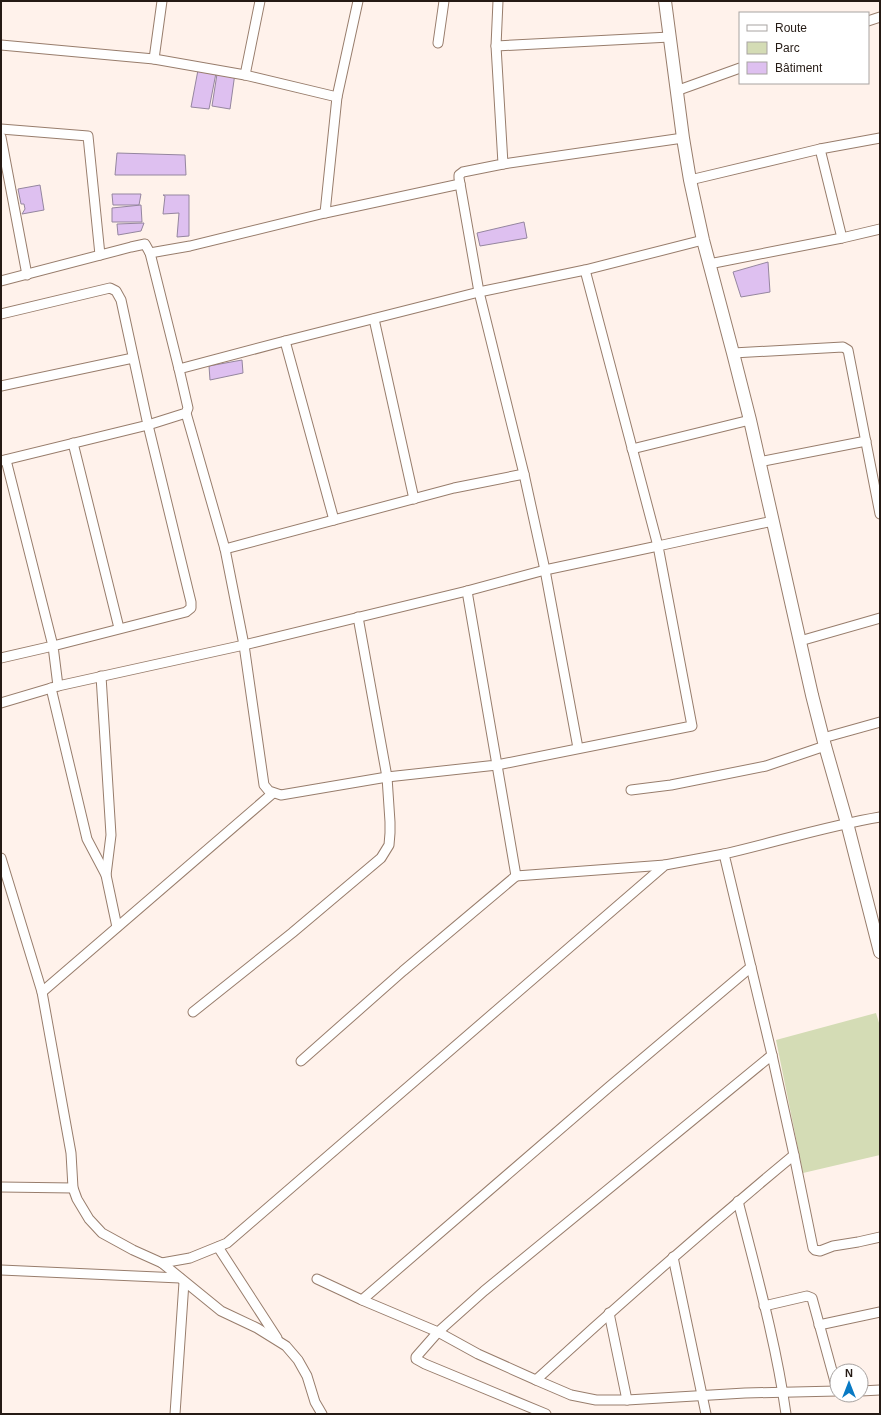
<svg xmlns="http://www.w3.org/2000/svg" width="881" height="1415" viewBox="0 0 881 1415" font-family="Arial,sans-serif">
	<rect width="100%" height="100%" fill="#fff2eb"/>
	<path fill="#d4dcb5" d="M876 1013 880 1026V1155L803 1173 776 1040Z"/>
	<g fill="#dec0f0" stroke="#95869f">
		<path d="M198 70 216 73 209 109 191 107Z"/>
		<path d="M235 73 230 109 212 106 217 74Z"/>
		<path d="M117 153 185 155 186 175H115Z"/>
		<path d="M40 185 44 210 22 214 25 209 24 204H21L18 189Z"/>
		<path d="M112 194H141L139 205H113Z"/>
		<path d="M163 195H189V236L177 237 179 213 163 214 165 196Z"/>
		<path d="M141 205 142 222H112V208Z"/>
		<path d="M524 222 527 238 480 246 477 233Z"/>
		<path d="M144 223 141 231 118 235 117 224Z"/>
		<path d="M768 262 770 292 741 297 733 272Z"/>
		<path d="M242 360 243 373 210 380 209 366Z"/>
	</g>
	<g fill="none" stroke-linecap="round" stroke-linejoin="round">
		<defs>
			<g id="minor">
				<path d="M498 1 496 46 503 164 463 172 459 175V178L479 292 524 474 545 570 578 748"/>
				<path d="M868 21 880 17"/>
				<path d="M438 43 444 1"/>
				<path d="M1 45 154 59 245 75 337 97"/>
				<path d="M496 46 670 37"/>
				<path d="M154 59 162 1"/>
				<path d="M245 75 260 1"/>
				<path d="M676 91 740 68"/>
				<path d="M1 129 88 136 100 255"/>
				<path d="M1 137 27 275"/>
				<path d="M820 149 842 238"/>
				<path d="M503 164 683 138"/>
				<path d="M690 180 820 149 880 138"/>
				<path d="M325 213 337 97 358 1"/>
				<path d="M150 253 190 246 325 213 460 184"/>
				<path d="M709 264 842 238 880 229"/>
				<path d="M1 281 131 247 145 244 150 253 179 369"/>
				<path d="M1 314 110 288 116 291 121 300 148 425 1 461"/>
				<path d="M374 319 414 499"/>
				<path d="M285 341 334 520"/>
				<path d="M733 353 843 347 848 350 880 514"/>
				<path d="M1 386 133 358"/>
				<path d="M186 413 225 549 244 645 264 785 269 791 281 795 387 777 497 765 467 591"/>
				<path d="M73 443 119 628"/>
				<path d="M632 449 750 420"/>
				<path d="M759 462 866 441"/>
				<path d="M225 549 454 488 524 474"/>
				<path d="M800 641 880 618"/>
				<path d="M1 658 53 646 6 460"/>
				<path d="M101 676 111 835 106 875"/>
				<path d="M58 686 53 646 186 612 191 608V602L148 425 186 413 188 408 179 369 285 341 479 292 585 270 703 240"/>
				<path d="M51 688 87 839 106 875 117 927"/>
				<path d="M1 703 58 686 244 645 467 591 545 570 658 546 585 270"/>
				<path d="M823 738 880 722"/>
				<path d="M631 790 671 785 766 766 825 746"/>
				<path d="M1 858 42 992 71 1153 73 1188 77 1199 89 1219 102 1233 133 1250 162 1263 221 1311 257 1328 286 1346 298 1360 307 1376 315 1402 322 1414"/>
				<path d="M665 865 516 876 497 765 692 726 658 546 773 521"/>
				<path d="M42 992 273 793"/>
				<path d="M193 1012 292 933 381 858 389 845 390 833V822L387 777 358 617"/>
				<path d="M772 1055 724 854C776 842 827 826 880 817"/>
				<path d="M301 1061 403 971 516 876"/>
				<path d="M1 1187 73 1188"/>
				<path d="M738 1201C756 1272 776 1342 786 1414"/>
				<path d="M218 1247 277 1338"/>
				<path d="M673 1257 706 1414"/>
				<path d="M162 1263 190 1258 227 1243 665 865 724 854"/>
				<path d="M1 1270 180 1278"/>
				<path d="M317 1279 362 1300 438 1332 484 1291 772 1055 794 1155 813 1248 815 1250 820 1251 833 1246 858 1242 880 1237"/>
				<path d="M362 1300 609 1087 751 967"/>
				<path d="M764 1306 807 1296 812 1298 837 1389"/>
				<path d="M609 1313 627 1400"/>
				<path d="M819 1325 880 1312"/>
				<path d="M536 1380 571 1395 596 1400H627L745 1393 837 1391"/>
				<path d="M861 1391 880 1390"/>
				<path d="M175 1414 184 1282"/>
				<path d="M546 1414 425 1364 416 1359V1357L438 1332 478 1354 536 1380C620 1303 706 1228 794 1155"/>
			</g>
			<path id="tertiary" d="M665 1 683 138 690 180 703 240 733 353 750 420 812 695 825 746 847 823 880 952"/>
		</defs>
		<use href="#minor" stroke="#987d6c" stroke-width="11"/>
		<use href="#tertiary" stroke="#987d6c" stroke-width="14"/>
		<use href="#minor" stroke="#fff" stroke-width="9"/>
		<use href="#tertiary" stroke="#fff" stroke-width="12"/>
	</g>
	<rect width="881" height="1415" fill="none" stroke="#251a14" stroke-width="4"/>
	<rect x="739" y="12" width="130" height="72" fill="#ffffff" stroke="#a8a3a1"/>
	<rect x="747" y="25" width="20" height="6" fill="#ffffff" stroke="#a8a3a1"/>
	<text x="775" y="32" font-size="12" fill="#251a14">Route</text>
	<rect x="747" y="42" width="20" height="12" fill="#d4dcb5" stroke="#a8a3a1"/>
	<text x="775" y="52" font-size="12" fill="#251a14">Parc</text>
	<rect x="747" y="62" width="20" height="12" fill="#dec0f0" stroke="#a8a3a1"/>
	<text x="775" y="72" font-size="12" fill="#251a14">Bâtiment</text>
	<g transform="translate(849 1383)"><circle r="19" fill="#ffffff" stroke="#a8a3a1"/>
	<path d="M0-3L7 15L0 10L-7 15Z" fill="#087ac4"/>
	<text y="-6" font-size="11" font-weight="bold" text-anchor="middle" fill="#251a14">N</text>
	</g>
</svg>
